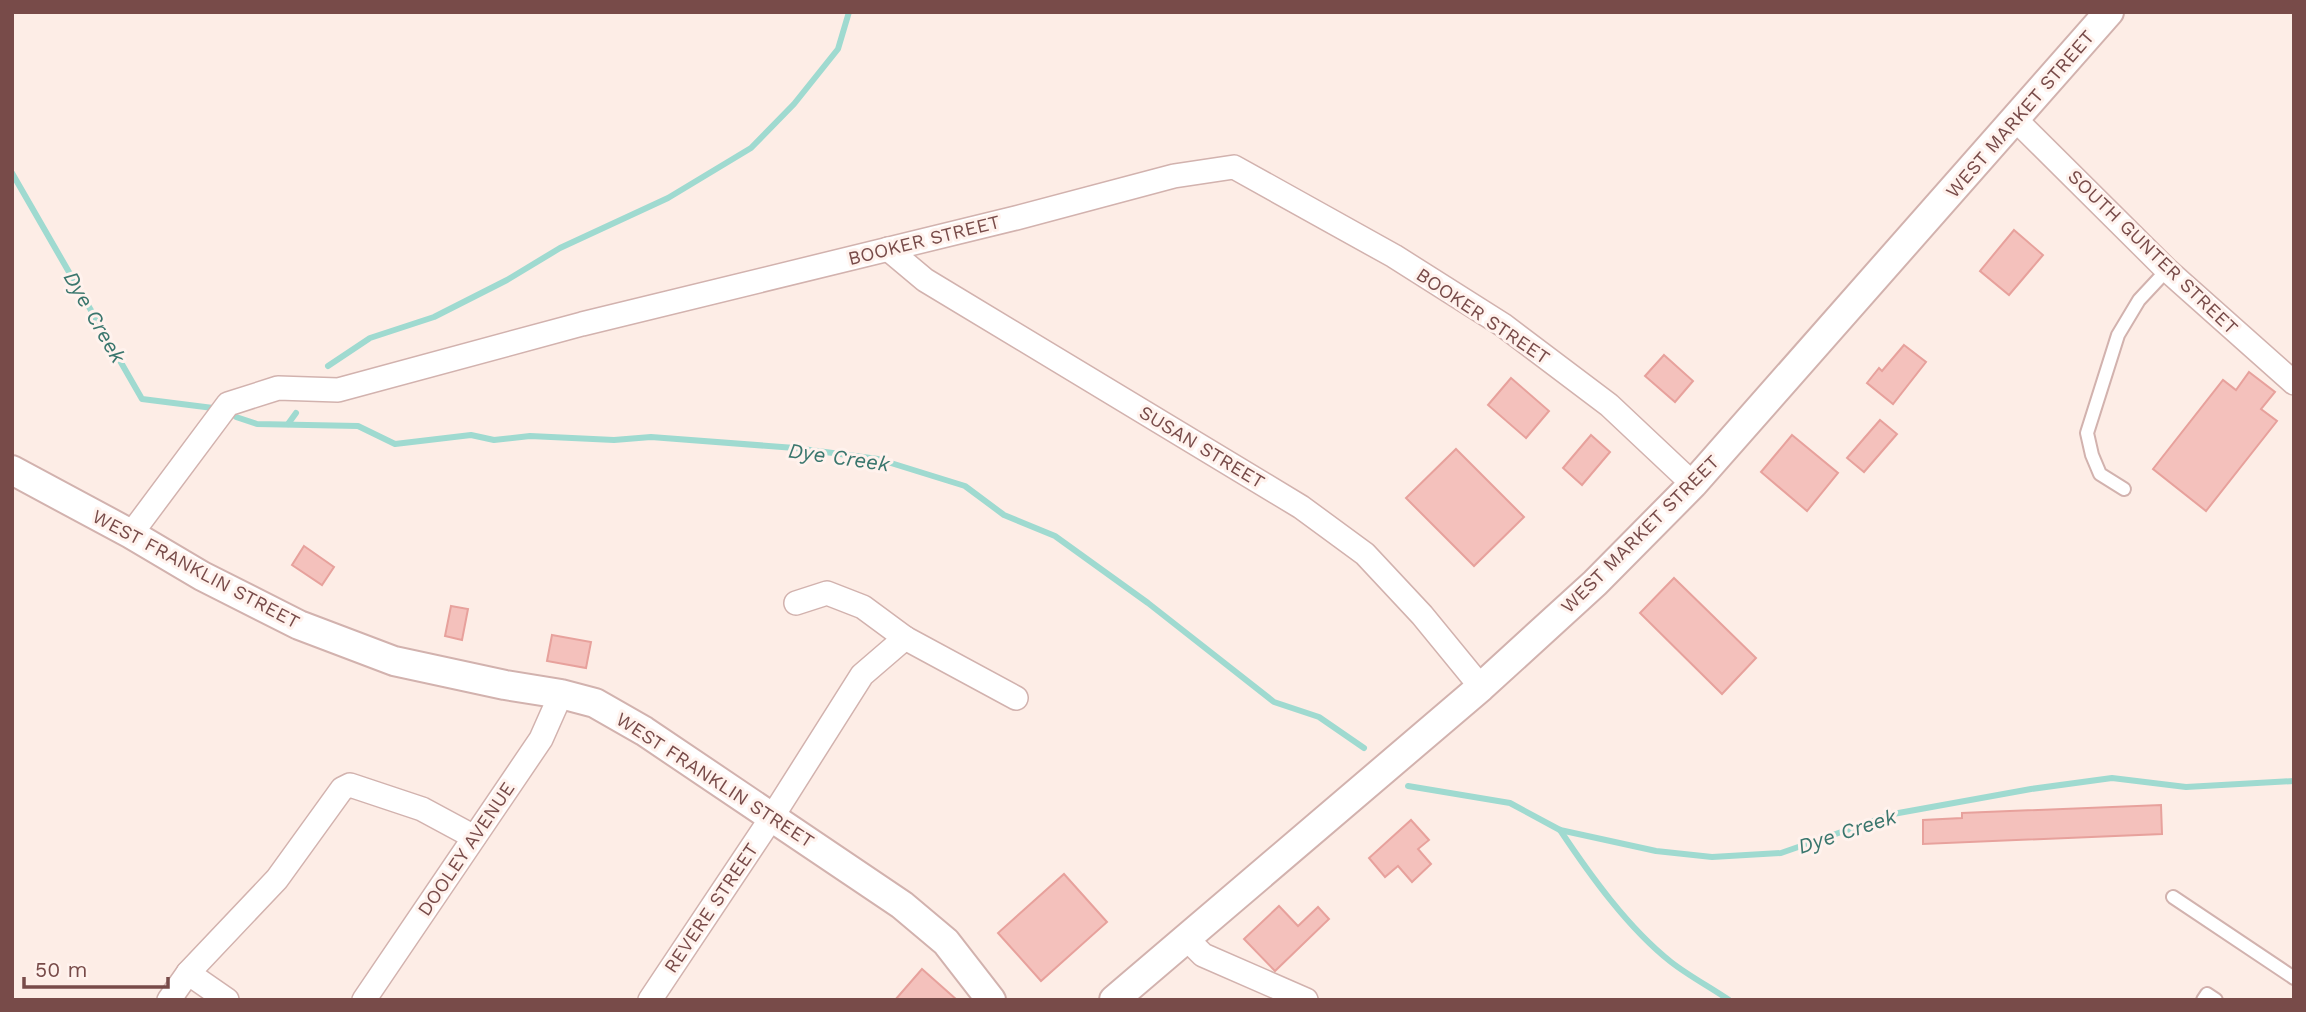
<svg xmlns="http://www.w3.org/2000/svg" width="2306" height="1012" viewBox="0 0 2306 1012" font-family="'Work Sans',sans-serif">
	<rect width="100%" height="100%" fill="#fdede6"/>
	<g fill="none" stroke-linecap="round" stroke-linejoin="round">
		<g stroke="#9fdad0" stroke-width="6">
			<path d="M12 173 142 399 213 408"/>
			<path d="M328 366 370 338 434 317 507 280 560 248 668 198 751 148 794 104 838 49 849 12"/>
			<path d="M236 417 257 424 358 426 395 444 471 435 494 440 530 436 614 440 651 437 795 448 878 459 965 486 1004 515 1055 536 1148 603 1274 702 1319 717 1364 748"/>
			<path d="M288 424 296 413"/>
			<path d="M1408 786 1510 803 1560 830 1656 851 1712 857 1781 853 1893 814 2031 789 2112 778 2186 787 2294 781"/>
			<path d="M1560 830C1590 875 1628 928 1671 962 1689 976 1710 987 1729 1000"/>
		</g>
	</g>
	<g fill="#f4c1bc" stroke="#e7a19c" stroke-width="2">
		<path d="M2014 230 2043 255 2009 295 1980 271Z"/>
		<path d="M1904 345 1926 362 1893 404 1867 383 1879 368 1882 371Z"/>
		<path d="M1664 355 1693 381 1675 402 1645 376Z"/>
		<path d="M2249 372 2275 392 2261 409 2277 421 2206 511 2153 469 2223 380 2236 390Z"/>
		<path d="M1511 378 1549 411 1526 438 1488 405Z"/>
		<path d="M1880 420 1897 434 1864 472 1847 458Z"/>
		<path d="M1591 435 1610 452 1582 485 1563 468Z"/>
		<path d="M1792 435 1838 473 1807 511 1761 472Z"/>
		<path d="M1456 449 1524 517 1474 566 1406 498Z"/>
		<path d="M304 546 334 567 322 585 292 565Z"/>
		<path d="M1674 578 1756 658 1722 694 1640 613Z"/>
		<path d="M451 606 468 609 462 640 445 636Z"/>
		<path d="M552 635 591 642 586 668 547 661Z"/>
		<path d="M2161 805 2162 834 1923 844V820L1962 818V813Z"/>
		<path d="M1411 820 1429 840 1418 849 1431 864 1412 882 1398 866 1385 877 1369 858Z"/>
		<path d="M1064 874 1107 922 1041 981 998 933Z"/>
		<path d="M1279 906 1298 926 1318 907 1329 919 1275 971 1244 939Z"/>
		<path d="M922 969 957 1000H895Z"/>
	</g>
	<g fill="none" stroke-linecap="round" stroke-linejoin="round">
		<defs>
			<g id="service">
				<path d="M2124 489 2100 474 2092 455 2087 433 2118 335 2139 300 2167 270"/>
				<path d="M2173 897 2294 978"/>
				<path d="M2203 1000 2207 994 2216 1000"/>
			</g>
			<g id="minor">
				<path d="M2015 119 2167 270 2294 383"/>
				<path d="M888 249 925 280 1301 507 1365 554 1422 615 1481 687"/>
				<path d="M131 534 228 404 278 388 338 390 582 324 1016 218 1174 176 1234 167 1394 256 1503 325 1609 405 1693 484"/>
				<path d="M796 603 827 593 863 607 905 638 1016 698"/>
				<path d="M1186 938 1203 955 1306 1000"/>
				<path d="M188 973 227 1000"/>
				<path d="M169 1000 188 973 277 879 342 789 350 785 422 809 474 837"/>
				<path d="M364 1000 541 739 561 694"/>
				<path d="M650 1000 774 814 862 675 905 638"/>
			</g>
			<g id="tertiary">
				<path d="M12 470 131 534 202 576 299 625 394 661 505 685 561 694 595 703 644 731 902 905 946 942 991 1000"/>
				<path d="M1114 1000 1481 687 1595 583 1693 484 2109 12"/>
			</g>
		</defs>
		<use href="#service" stroke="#d2b2ae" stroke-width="16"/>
		<use href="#minor" stroke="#d2b2ae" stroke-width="26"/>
		<use href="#tertiary" stroke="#d2b2ae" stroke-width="32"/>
		<use href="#service" stroke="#fff" stroke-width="12"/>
		<use href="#minor" stroke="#fff" stroke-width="23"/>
		<use href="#tertiary" stroke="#fff" stroke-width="28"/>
	</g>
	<g text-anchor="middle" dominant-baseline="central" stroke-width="6" stroke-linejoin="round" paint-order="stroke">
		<g font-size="19" fill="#784b49" stroke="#fff2ed">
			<text transform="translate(2020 114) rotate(-49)">WEST MARKET STREET</text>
			<text transform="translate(924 240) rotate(-14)">BOOKER STREET</text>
			<text transform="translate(2153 252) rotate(44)">SOUTH GUNTER STREET</text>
			<text transform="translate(1483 316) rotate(34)">BOOKER STREET</text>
			<text transform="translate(1202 447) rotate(31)">SUSAN STREET</text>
			<text transform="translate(1640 534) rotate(-45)">WEST MARKET STREET</text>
			<text transform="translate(196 569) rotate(28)">WEST FRANKLIN STREET</text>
			<text transform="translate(715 780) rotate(33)">WEST FRANKLIN STREET</text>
			<text transform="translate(466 849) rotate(-56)">DOOLEY AVENUE</text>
			<text transform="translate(711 908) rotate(-56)">REVERE STREET</text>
		</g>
		<g font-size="21" font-style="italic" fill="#3a766d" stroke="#fff2ed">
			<text transform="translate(95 317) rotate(60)">Dye Creek</text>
			<text transform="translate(839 457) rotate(8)">Dye Creek</text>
			<text transform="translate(1847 831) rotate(-18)">Dye Creek</text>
		</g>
	</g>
	<rect width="2306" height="1012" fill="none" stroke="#784b49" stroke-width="28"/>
	<path d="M24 977v10h144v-10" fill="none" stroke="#784b49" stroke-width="3.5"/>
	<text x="35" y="977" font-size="21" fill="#784b49" stroke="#fff2ed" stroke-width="5" paint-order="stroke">50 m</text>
</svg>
